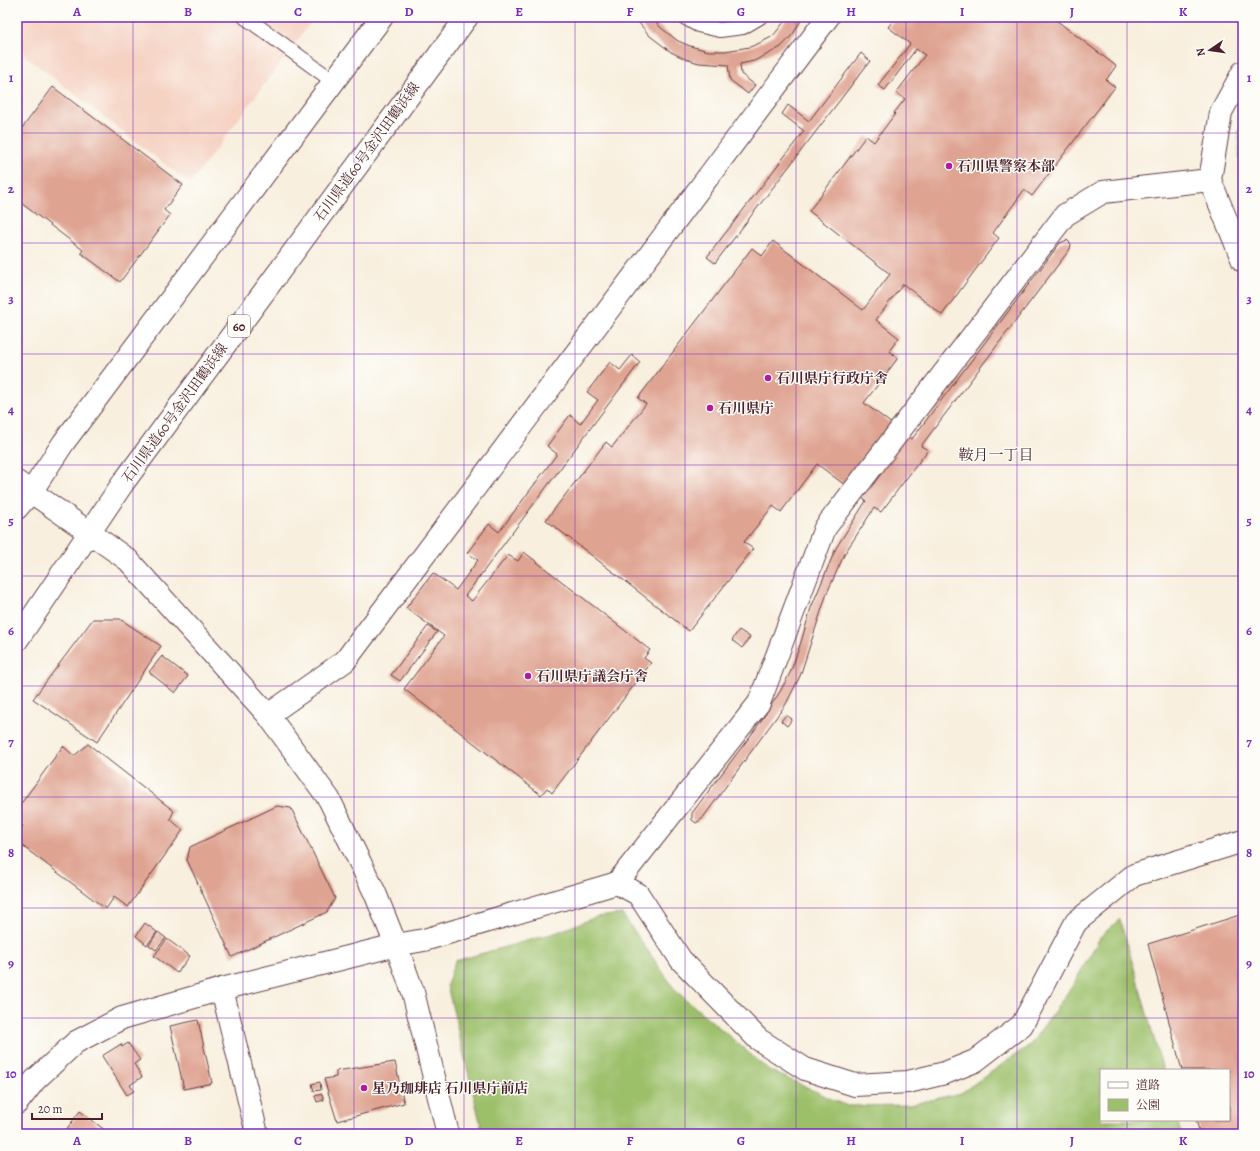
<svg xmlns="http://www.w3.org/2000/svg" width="1260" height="1151" viewBox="0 0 1260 1151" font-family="Alegreya,'Noto Serif JP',serif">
	<rect width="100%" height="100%" fill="#fdfcf7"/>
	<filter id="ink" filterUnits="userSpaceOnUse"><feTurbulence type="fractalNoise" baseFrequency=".025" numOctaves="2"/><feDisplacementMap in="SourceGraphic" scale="8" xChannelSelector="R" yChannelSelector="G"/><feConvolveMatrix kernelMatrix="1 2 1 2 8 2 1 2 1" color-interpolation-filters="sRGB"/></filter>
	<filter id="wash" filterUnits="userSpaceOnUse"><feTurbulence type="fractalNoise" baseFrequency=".012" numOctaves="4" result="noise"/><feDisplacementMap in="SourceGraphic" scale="16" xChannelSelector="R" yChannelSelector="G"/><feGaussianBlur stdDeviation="0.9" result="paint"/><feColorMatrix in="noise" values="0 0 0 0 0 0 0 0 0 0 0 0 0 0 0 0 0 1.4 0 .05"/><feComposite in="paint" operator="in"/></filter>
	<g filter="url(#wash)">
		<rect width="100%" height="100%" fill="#f8efde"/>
		<path fill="#f5d2c2" d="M17 17H315L190 184 24 55 17 44Z"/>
		<g fill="#9cc06b" stroke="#73704b">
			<path d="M1243 123V187L1240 181 1239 130Z"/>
			<path d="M622 914 676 991 769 1070 847 1106 909 1105 961 1093 1030 1045 1073 985 1101 936 1120 919 1163 1070H1101V1120H1177L1181 1134H483L447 985 455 961 555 933 596 917Z"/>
		</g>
		<g id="blocks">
			<g fill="#dfa391">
				<path d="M634 17H652L660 27 678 41 690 46 709 51H725L750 47 762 42 773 36 788 17H803L793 34 781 47 768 54 754 61 740 64 741 74 755 85 748 94 730 80 728 65 699 63 685 59 671 52 650 36Z"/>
				<path d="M896 17H943L950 23 954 17H1052L1116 66 1106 80 1115 87 1032 196 1024 190 993 233 999 238 942 315 903 284 876 320 899 338 889 351 898 358 864 403 912 439 1060 243 1067 240 1071 244 1070 249 921 446 928 450 881 512 874 508 858 533 845 553 827 593 800 676 786 704 702 819 696 823 692 820V813L757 727 781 690 791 671 801 642 811 608 836 548 866 501 817 464 781 512 773 506 744 542 753 549 689 631 546 520 606 442 612 447 646 404 638 398 752 248 762 256 773 241 863 310 890 274 809 211 866 136 874 142 895 114 894 113 905 99 896 93 925 55 916 49 885 90 878 85 910 44 888 27Z"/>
				<path d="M861 53 870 61 715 263 707 257 804 131 782 114 788 105 809 121Z"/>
				<path d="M53 87 183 185 164 210 170 215 120 282 81 253 83 250 17 200V135Z"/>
				<path d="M632 355 640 362 465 596 472 601 508 555 518 561 524 552 650 650 644 658 651 663 552 793 547 788 541 795 404 689 444 636 406 608 433 573 456 590 478 560 467 553 489 524 499 532 557 454 547 446 570 415 580 424 598 400 587 392 610 362 620 370Z"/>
				<path d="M93 619H120L161 646 97 742 33 699Z"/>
				<path d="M428 626 437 632 400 681 391 675Z"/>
				<path d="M739 630 750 637 742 648 732 640Z"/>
				<path d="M162 656 188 676 175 693 149 672Z"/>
				<path d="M786 715 792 719 787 726 781 721Z"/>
				<path d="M88 744 174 811 170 819 183 830 128 907 114 897 106 909 17 842V834L23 826 17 824V809L63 746 74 756Z"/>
				<path d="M277 806 291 808 335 898 327 912 232 957 187 860 190 847Z"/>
				<path d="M1243 914V1134H1200L1196 1120H1229V1070H1182L1148 944Z"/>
				<path d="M145 923 157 932 147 945 136 936Z"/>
				<path d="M158 932 166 938 156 950 149 945Z"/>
				<path d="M167 939 190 956 177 973 154 956Z"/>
				<path d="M198 1020 212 1083 184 1089 170 1026Z"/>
				<path d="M128 1043 140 1060 134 1064 142 1077 130 1085 134 1091 127 1095 102 1056 121 1044 122 1047Z"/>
				<path d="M395 1062 404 1103 337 1121 324 1079 336 1077V1071Z"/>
				<path d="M320 1082 321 1090 314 1091 312 1084Z"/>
				<path d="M322 1094 324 1100 317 1102 315 1096Z"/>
				<path d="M80 1111 110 1134H63Z"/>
			</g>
		</g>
	</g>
	<g filter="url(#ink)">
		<use href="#blocks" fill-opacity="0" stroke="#643e46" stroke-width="1"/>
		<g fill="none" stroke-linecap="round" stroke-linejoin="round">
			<defs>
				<g id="lane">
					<path d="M245 17 333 81"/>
					<path d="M684 17 698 25 720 30 743 27 760 17"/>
				</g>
				<g id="street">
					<path d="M17 482 90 533"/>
					<path d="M268 715 345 661 828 17"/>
					<path d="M617 883 759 703 825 528 1065 215 1103 192 1210 180"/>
					<path d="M222 989 257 1134"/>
					<path d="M17 1103 35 1080 76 1042 122 1018 222 989 396 945 424 940 617 883 638 894 681 960 758 1039 805 1069 855 1085 908 1082 945 1073 975 1061 1022 1025 1076 922 1134 875 1243 841"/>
				</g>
				<g id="secondary">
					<path d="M1243 72 1221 112 1210 180 1243 261"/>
					<path d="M90 533 128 560 268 715 329 799 375 893 396 945 413 992 448 1134"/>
				</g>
				<g id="primary">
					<path d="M17 508 31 492 64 442 382 17"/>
					<path d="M17 640 123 483 467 17"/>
				</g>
			</defs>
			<use href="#lane" stroke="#643e46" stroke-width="16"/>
			<use href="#street" stroke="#643e46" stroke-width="24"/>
			<use href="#secondary" stroke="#643e46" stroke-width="24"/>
			<use href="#primary" stroke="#643e46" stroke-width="24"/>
			<use href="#lane" stroke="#fff" stroke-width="14"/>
			<use href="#street" stroke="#fff" stroke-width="22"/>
			<use href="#secondary" stroke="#fff" stroke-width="22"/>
			<use href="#primary" stroke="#fff" stroke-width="22"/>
		</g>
	</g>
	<path fill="none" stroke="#7b2cbf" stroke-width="1" stroke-opacity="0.55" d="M133 17V1134M243 17V1134M354 17V1134M464 17V1134M575 17V1134M685 17V1134M796 17V1134M906 17V1134M1017 17V1134M1127 17V1070M17 133H1243M17 243H1243M17 354H1243M17 465H1243M17 576H1243M17 686H1243M17 797H1243M17 908H1243M17 1018H1243M1127 1120V1134"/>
	<g fill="#b5179e" stroke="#fdfcf7" stroke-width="1.5">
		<circle cx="949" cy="166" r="4"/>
		<circle cx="768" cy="378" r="4"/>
		<circle cx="710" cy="408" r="4"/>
		<circle cx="528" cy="676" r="4"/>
		<circle cx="364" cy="1088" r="4"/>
	</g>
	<g text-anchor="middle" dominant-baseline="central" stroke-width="3" stroke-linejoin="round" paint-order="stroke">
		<rect fill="#fdfcf7" stroke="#806168" stroke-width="1" x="228" y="315" width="22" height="22" rx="3"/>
		<g font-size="13" font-weight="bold" fill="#4a1f2b">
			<text x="239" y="326">60</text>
		</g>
		<g font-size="14" fill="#4a1f2b" stroke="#fdfcf7">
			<text transform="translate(367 152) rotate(-54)">石川県道60号金沢田鶴浜線</text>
			<text transform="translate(175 413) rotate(-54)">石川県道60号金沢田鶴浜線</text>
		</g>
		<g font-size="14" font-weight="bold" fill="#4a1f2b" stroke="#fdfcf7" text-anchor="start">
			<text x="957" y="166">石川県警察本部</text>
			<text x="776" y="378">石川県庁行政庁舎</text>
			<text x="718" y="408">石川県庁</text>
			<text x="536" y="676">石川県庁議会庁舎</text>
			<text x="372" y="1088">星乃珈琲店 石川県庁前店</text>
		</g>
		<g font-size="15" fill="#4a1f2b" stroke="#fdfcf7">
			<text x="996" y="455">鞍月一丁目</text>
		</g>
	</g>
	<rect width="1260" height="1151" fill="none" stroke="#fdfcf7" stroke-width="44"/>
	<rect x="1100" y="1069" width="130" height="52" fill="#fdfcf7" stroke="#b5a4a5"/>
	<rect x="1108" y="1082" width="20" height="6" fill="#ffffff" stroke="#b5a4a5"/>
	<text x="1136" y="1089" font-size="12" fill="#4a1f2b">道路</text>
	<rect x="1108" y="1099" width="20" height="12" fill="#9cc06b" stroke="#b5a4a5"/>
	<text x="1136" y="1109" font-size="12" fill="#4a1f2b">公園</text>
	<g transform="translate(1210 50) rotate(257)" stroke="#fdfcf7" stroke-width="3" paint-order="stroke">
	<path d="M0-3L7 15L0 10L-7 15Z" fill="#4a1f2b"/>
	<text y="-6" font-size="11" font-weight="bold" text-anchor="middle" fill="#4a1f2b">N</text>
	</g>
	<path d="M32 1113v6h70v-6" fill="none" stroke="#4a1f2b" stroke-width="2"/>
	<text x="38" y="1113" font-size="12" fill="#4a1f2b" stroke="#fdfcf7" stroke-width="3" paint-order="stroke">20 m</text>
	<rect x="22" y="22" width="1216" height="1107" fill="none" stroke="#7b2cbf" stroke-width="1.5"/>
	<g font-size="13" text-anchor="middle" font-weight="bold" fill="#7b2cbf">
		<text x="77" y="16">A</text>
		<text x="188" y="16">B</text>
		<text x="298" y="16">C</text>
		<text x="409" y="16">D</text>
		<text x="519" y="16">E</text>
		<text x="630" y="16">F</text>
		<text x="741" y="16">G</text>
		<text x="851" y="16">H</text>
		<text x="962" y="16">I</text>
		<text x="1072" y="16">J</text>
		<text x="1183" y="16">K</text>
		<text x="11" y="82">1</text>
		<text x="1249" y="82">1</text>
		<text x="11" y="193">2</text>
		<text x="1249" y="193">2</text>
		<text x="11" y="303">3</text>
		<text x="1249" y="303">3</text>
		<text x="11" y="414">4</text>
		<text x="1249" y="414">4</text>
		<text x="11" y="525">5</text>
		<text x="1249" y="525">5</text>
		<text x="11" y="635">6</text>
		<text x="1249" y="635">6</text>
		<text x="11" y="746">7</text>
		<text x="1249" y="746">7</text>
		<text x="11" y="857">8</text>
		<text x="1249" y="857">8</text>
		<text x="11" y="968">9</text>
		<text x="1249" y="968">9</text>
		<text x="11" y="1078">10</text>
		<text x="1249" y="1078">10</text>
		<text x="77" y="1145">A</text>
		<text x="188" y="1145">B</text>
		<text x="298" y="1145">C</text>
		<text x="409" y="1145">D</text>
		<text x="519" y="1145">E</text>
		<text x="630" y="1145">F</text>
		<text x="741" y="1145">G</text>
		<text x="851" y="1145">H</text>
		<text x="962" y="1145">I</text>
		<text x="1072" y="1145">J</text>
		<text x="1183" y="1145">K</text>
	</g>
</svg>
